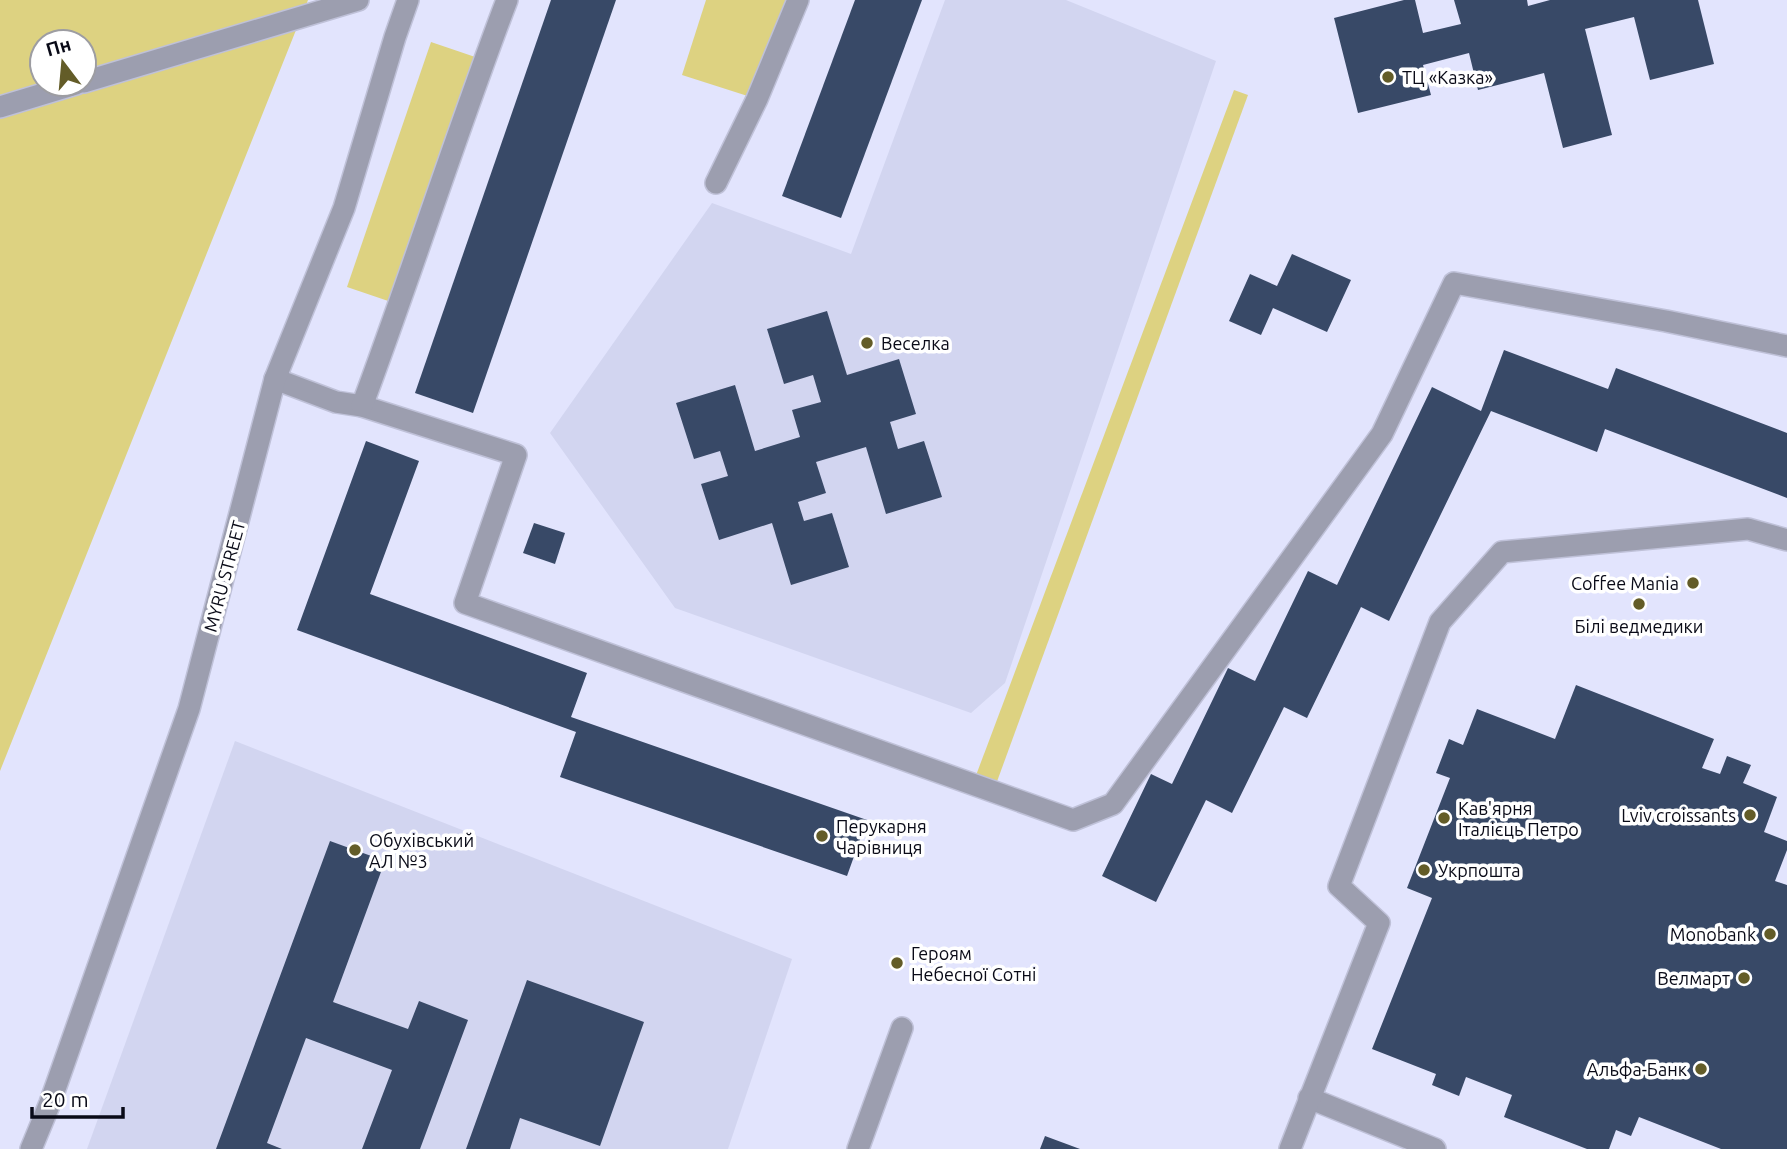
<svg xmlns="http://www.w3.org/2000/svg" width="1787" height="1149" viewBox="0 0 1787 1149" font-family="Ubuntu,sans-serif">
	<rect width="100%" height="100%" fill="#e2e4fd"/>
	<g fill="#d2d5f0">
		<path d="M945 0H1066L1216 61 1005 683 971 713 675 608 550 433 712 203 851 254Z"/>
		<path d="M235 741 792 959 728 1149H87Z"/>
	</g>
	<g fill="#ddd281" fill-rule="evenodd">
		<path d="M0 0H308L0 771ZM42 42H84V84H42Z"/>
		<path d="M706 0H798L757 99 682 75Z"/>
		<path d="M431 42 484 60 400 305 347 287Z"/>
		<path d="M1234 90 1248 95 995 787 975 778Z"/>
	</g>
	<g fill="#384967">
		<path d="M551 0H616L473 413 415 393Z"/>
		<path d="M855 0H922L841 218 782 196Z"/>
		<path d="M1404 0H1415L1423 33 1461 24 1454 0H1527L1528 6 1550 0H1698L1714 64 1650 80 1634 17 1585 29 1612 135 1563 148 1544 73 1478 90 1469 53 1423 65 1431 95 1358 113 1334 18Z"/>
		<path d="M1292 254 1351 280 1327 332 1273 308 1261 335 1229 321 1250 274 1277 286Z"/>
		<path d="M827 311 847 375 899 359 916 414 890 422 898 449 924 441 942 497 886 514 866 447 816 462 826 493 798 502 804 521 832 513 849 567 791 585 772 523 719 540 701 484 728 476 720 451 694 459 676 403 735 385 755 451 800 437 792 410 821 402 813 375 784 384 767 329Z"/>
		<path d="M1504 350 1608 389 1616 368 1787 433V498L1605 429 1597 452 1491 411 1389 621 1361 607 1307 718 1284 707 1232 813 1206 800 1156 902 1102 876 1151 774 1172 784 1228 668 1255 681 1308 571 1337 585 1432 387 1481 411Z"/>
		<path d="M366 441 419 461 370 594 587 673 571 717 867 820 847 876 560 777 576 732 297 630Z"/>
		<path d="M534 523 565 533 555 564 523 553Z"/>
		<path d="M1576 685 1714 739 1702 768 1720 774 1727 756 1751 765 1743 783 1777 797 1764 832 1787 841V850L1775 881 1787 885V1149H1721L1639 1117 1631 1136 1616 1130 1609 1149H1587L1504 1117 1512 1095 1466 1077 1459 1096 1432 1085 1436 1074 1372 1049 1432 898 1407 888 1450 778 1436 773 1449 739 1463 745 1477 709 1555 739Z"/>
		<path d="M330 841 385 861 333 1002 408 1029 419 1001 468 1020 420 1149H362L392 1070 306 1038 267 1143 282 1149H216Z"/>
		<path d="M527 980 644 1022 600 1146 520 1118 510 1149H466Z"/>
		<path d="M1045 1136 1080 1149H1040Z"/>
	</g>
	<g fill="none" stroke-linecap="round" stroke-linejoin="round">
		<defs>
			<g id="minor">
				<path d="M84 82 358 0"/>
				<path d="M0 107 76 84"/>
				<path d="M716 183 757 99 798 0"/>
				<path d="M275 379 336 402 362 406 516 455 465 603 1073 820 1113 804 1382 434 1454 283 1666 321 1787 346"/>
				<path d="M362 406C412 272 456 134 507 0"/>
				<path d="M1309 1098 1435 1149"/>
				<path d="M31 1149 50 1103 189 709 275 379 344 208 395 37 408 0"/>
				<path d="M858 1149 902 1028"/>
				<path d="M1290 1149 1379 923 1339 886 1440 622 1502 552 1748 529 1787 540"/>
			</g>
		</defs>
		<use href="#minor" stroke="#bfc1d8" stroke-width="24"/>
		<use href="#minor" stroke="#9c9eaf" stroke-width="21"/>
	</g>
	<g fill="#635c28" stroke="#fff" stroke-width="2.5">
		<circle cx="1388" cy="77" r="7"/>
		<circle cx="867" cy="343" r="7"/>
		<circle cx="1693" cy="583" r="7"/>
		<circle cx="1639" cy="604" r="7"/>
		<circle cx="1750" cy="815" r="7"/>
		<circle cx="1444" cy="818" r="7"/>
		<circle cx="822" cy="836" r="7"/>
		<circle cx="355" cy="850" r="7"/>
		<circle cx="1424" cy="870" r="7"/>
		<circle cx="1770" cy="934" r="7"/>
		<circle cx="897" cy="963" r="7"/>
		<circle cx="1744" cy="978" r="7"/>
		<circle cx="1701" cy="1069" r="7"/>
	</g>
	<g text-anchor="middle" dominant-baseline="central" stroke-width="7" stroke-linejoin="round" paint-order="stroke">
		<g font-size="18" fill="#090a17" stroke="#fff" text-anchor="start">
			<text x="1402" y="77">ТЦ «Казка»</text>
			<text x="881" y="343">Веселка</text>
			<text x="1679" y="583" text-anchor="end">Coffee Mania</text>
			<text x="1639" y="626" text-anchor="middle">Білі ведмедики</text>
			<text x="1458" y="808">Кав'ярня<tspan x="1458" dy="21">Італієць Петро</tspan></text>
			<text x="1736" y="815" text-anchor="end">Lviv croissants</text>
			<text x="836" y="826">Перукарня<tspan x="836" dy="21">Чарівниця</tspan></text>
			<text x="369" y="840">Обухівський<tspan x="369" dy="21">АЛ №3</tspan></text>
			<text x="1438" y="870">Укрпошта</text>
			<text x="1756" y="934" text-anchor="end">Monobank</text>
			<text x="911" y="953">Героям<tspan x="911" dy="21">Небесної Сотні</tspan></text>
			<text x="1730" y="978" text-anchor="end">Велмарт</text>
			<text x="1687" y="1069" text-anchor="end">Альфа-Банк</text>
		</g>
		<g font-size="18" fill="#090a17" stroke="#fff">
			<text transform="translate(224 576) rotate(-75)">MYRU STREET</text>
		</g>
	</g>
	<g transform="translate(63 63) rotate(344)"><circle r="33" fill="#ffffff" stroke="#9d9da2" stroke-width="2"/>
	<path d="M0-5L12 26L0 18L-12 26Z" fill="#635c28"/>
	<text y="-10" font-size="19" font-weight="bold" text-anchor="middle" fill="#090a17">Пн</text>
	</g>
	<path d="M32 1107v10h91v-10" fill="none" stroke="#090a17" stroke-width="3.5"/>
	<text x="42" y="1107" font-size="21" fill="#090a17" stroke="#ffffff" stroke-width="5" paint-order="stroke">20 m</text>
</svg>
